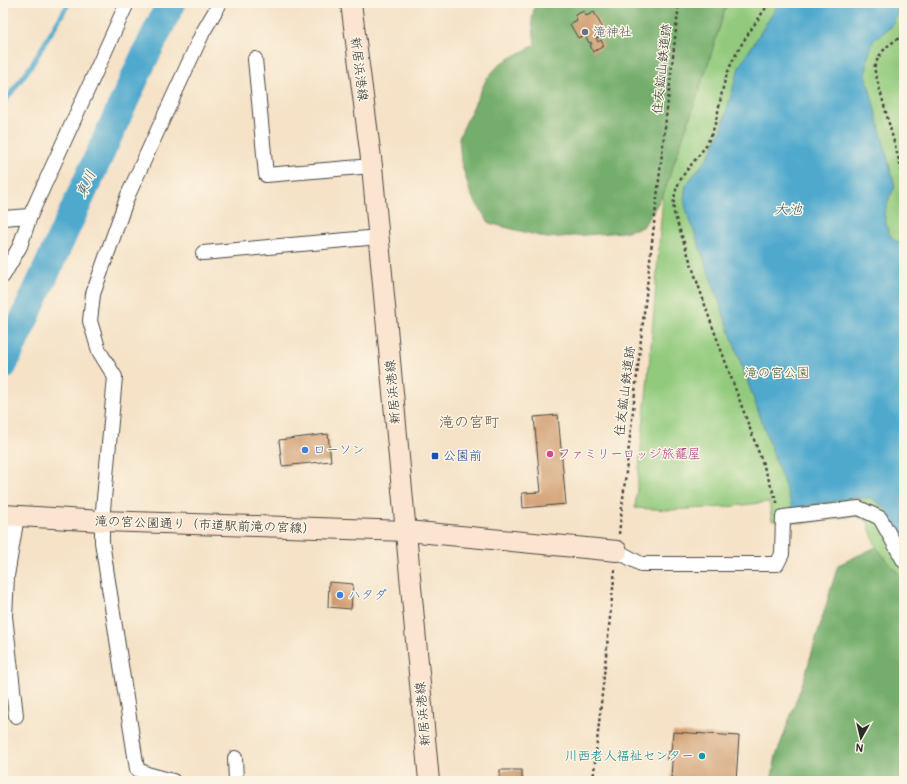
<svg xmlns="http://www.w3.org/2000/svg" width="907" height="784" viewBox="0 0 907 784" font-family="Pangolin,'Klee One',sans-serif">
	<rect width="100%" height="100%" fill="#fcf5e5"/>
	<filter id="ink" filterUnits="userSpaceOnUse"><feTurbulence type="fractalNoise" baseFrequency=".025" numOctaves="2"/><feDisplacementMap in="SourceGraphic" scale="8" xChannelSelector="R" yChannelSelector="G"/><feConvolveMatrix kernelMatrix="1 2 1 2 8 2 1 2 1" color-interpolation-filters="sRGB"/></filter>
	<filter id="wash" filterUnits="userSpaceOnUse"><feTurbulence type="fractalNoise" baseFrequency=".012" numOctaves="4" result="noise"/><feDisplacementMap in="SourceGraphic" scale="16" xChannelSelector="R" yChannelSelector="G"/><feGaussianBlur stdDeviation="0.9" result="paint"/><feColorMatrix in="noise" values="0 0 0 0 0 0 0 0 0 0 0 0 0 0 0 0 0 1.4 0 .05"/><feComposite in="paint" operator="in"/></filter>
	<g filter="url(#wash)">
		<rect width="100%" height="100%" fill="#f5e2c7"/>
		<path fill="#92ca7d" stroke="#5e7a54" d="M727 3H904V580L876 547 867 521 856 516 803 523 772 520 769 502 726 507 669 510 635 508 651 346 663 195 707 67Z"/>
		<g fill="#75ae6c" stroke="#506c4c">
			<path d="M535 3H727L707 67 663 195 643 227 623 232 547 238 489 223 471 195 461 162 459 137 487 78 501 63 535 45 532 20Z"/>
			<path d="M876 547 904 580V781H771L776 756 804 679 838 565Z"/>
		</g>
		<path fill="#50a9cd" stroke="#3e6a7c" d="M779 3H901L892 26 873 41 868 57 866 75 895 187 890 196 884 214 888 232 895 241 904 243V543L885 508 871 498H852L793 509 686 209 684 199 686 185 708 157 721 131 739 67Z"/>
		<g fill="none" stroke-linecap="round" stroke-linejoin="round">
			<path stroke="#50a9cd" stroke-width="5" d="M3 104 31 66 69 3"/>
			<path stroke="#50a9cd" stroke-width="29" d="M3 365 143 60 171 3"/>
		</g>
		<g id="blocks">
			<g fill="#d09b6e">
				<path d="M584 11 586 16 594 12 602 27 595 30 599 37 596 38 598 42 601 40 604 46 593 52 590 45 592 44 591 42 589 43 585 35 578 38 570 24 577 20 575 15Z"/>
				<path d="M558 415 566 504 523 508 522 493 541 492 534 417Z"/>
				<path d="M328 434 331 461 282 466 279 440Z"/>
				<path d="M329 582 353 584 351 609 328 607Z"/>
				<path d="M673 732 739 736 736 781H671L672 760H667L668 752 671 751Z"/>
				<rect x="500" y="770" width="22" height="11"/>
			</g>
		</g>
	</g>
	<g filter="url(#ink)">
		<use href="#blocks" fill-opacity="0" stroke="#494642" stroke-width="1"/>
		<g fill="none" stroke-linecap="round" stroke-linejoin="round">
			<defs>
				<g id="street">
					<path d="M255 59 266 175 372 166"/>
					<path d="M3 218 30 216"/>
					<path d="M203 253 379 237"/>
					<path d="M3 276 20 246 30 216 127 3"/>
					<path d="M617 551 641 564H777L782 554 783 517 859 508 880 518 904 561"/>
					<path d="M16 716 5 616 7 576 17 516"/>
					<path d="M235 758 236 781"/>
					<path d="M173 781 147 774 137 769 102 542V521L115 377 99 351 90 321 93 294 128 195 203 32 220 3"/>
				</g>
				<g id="secondary">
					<path d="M351 3 372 166 429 781"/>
					<path d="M3 515 102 521 407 531 617 551"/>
				</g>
			</defs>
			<use href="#street" stroke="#494642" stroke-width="16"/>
			<use href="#secondary" stroke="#494642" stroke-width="22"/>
			<g stroke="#494642" stroke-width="2.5" stroke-dasharray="3 3" stroke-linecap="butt">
				<path d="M769 3C754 26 735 50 726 77 720 95 719 115 712 133 700 164 670 174 674 213L709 317 778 505"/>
				<path d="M904 35C889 44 880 50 874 68L904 179"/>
				<path d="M619 534 679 3"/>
				<path d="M593 781 615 569"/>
			</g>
			<use href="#street" stroke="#fff" stroke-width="14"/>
			<use href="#secondary" stroke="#fce5d0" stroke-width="20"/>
		</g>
	</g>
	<circle fill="#6b7280" stroke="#fcf5e5" stroke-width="1.5" cx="585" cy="32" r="4"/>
	<g fill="#3f7fe0" stroke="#fcf5e5" stroke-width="1.5">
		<circle cx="305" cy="450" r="4"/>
		<circle cx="340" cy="595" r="4"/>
	</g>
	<circle fill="#d1479c" stroke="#fcf5e5" stroke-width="1.5" cx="550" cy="454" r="4"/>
	<rect fill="#1a4fb4" stroke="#fcf5e5" stroke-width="1.5" x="431" y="452" width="8" height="8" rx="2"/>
	<circle fill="#0f9aa8" stroke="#fcf5e5" stroke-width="1.5" cx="702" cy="756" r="4"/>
	<g text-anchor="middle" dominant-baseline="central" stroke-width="3" stroke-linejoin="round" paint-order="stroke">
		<g font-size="13" fill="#5b616d" stroke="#fcf5e5" text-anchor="start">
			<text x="593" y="32">滝神社</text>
		</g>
		<g font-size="13" fill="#2b2b2b" stroke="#fcf5e5">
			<text transform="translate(359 69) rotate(83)">新居浜港線</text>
			<text transform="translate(662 69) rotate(-84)">住友鉱山鉄道跡</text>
			<text transform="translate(625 391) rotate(-83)">住友鉱山鉄道跡</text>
			<text transform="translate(393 392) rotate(-95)">新居浜港線</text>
			<text transform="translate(205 525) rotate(2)">滝の宮公園通り（市道駅前滝の宮線）</text>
			<text transform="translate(423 714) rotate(-95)">新居浜港線</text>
		</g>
		<g font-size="13" fill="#4a5b44" stroke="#fcf5e5">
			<text x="777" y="373">滝の宮公園</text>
		</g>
		<g font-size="13" fill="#366cbe" stroke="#fcf5e5" text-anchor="start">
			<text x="313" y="450">ローソン</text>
			<text x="348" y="595">ハタダ</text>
		</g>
		<g font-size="13" fill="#b23c85" stroke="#fcf5e5" text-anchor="start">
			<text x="558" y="454">ファミリーロッジ旅籠屋</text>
		</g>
		<g font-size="13" fill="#164399" stroke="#fcf5e5" text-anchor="start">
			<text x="443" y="456">公園前</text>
		</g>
		<g font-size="13" fill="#0d838f" stroke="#fcf5e5" text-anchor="end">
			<text x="694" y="756">川西老人福祉センター</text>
		</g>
		<g font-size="14" font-style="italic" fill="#3a5d6c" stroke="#fcf5e5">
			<text transform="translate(86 184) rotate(-65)">東川</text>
			<text x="788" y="209">大池</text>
		</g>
		<g font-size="15" fill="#655242" stroke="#fcf5e5">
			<text x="469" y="422">滝の宮町</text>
		</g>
	</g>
	<rect width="907" height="784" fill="none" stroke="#fcf5e5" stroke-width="16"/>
	<g transform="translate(861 738) rotate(188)" stroke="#fcf5e5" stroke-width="3" paint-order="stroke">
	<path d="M0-3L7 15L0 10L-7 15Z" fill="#2b2b2b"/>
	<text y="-6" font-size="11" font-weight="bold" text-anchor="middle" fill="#2b2b2b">N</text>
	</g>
</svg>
